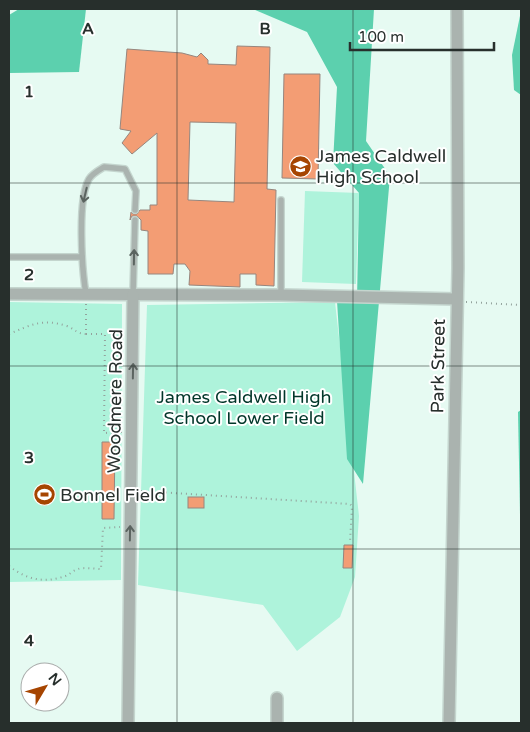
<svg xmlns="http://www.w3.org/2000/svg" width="530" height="732" viewBox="0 0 530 732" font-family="'Varela Round',sans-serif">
	<rect width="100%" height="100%" fill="#e6faf2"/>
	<g fill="#aef3db">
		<path d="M305 191 359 193 356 284 302 282Z"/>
		<path d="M9 302 122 304 121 580 9 582Z"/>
		<path d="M335 302 359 516 355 577 340 617 297 651 263 605 138 585 147 305Z"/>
	</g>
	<g fill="#5cd0ae">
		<path d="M19 9H86L79 72 9 73V15Z"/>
		<path d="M253 9H374L366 141 390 176 363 484 347 459 337 301H357L359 193 333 163 337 87 307 32Z"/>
		<path d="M521 11V95L514 90 512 55Z"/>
		<path d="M521 410V566L518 412Z"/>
	</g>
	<g fill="#f39d74" stroke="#96867e" fill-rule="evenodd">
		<path d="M237 46 270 47 267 189 276 190 274 286 256 285V274H240V287L189 285 190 271 185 264H174L173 274H148V231L141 230V220L137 216H132L130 220 131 212 133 214H137L140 210H150V205H157V133L132 154 122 143 131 131 120 129 127 49 182 53 197 57 201 53 208 60V64L236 65ZM190 122 236 123 234 202 188 200Z"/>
		<path d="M284 74H320L318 179 282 178Z"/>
		<path d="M102 442H115L114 519H102Z"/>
		<rect x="188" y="497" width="16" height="11"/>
		<path d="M344 545H353L352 568H343Z"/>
	</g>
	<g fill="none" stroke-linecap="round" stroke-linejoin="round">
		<defs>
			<g id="service">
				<path d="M281 200V295"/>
				<path d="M9 257H82"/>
				<path d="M86 294C82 270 77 199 89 179 92 174 99 170 104 167L125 169 136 191 135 210"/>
				<path d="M133 295 135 220"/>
			</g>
			<g id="minor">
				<path d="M9 294 281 295 457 299"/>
				<path d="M277 698V723"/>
				<path d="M128 723 133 295"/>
				<path d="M449 723 458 268 457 9"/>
			</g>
		</defs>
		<use href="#service" stroke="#c4d5ce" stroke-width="8"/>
		<use href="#minor" stroke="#c4d5ce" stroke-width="14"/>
		<g stroke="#93a29c" stroke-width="2" stroke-dasharray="1 4" stroke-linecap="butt">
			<path d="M466 302 521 305"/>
			<path d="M86 304V334H105L104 433 123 432"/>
			<path d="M9 334C31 325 42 318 67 326 74 329 78 334 86 334"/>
			<path d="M141 491 350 504 352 506 350 542"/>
			<path d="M9 566C27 580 46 584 68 575 71 573 74 570 78 569 84 567 95 569 101 569L103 528 120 527"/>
		</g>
		<use href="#service" stroke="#aab3af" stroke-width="5.5"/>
		<use href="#minor" stroke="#aab3af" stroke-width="11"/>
	</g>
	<defs><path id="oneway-shaft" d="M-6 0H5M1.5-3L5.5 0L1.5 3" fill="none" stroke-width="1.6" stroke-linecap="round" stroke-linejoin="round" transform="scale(1.25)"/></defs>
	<g stroke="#5b6460">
		<use href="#oneway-shaft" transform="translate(85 195) rotate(103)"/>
		<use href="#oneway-shaft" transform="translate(134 257) rotate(-89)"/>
		<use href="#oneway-shaft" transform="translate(133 371) rotate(-89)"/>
		<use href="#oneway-shaft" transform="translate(130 533) rotate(-89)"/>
	</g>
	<path fill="none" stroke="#272f2c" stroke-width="1" stroke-opacity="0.55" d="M177 9V723M353 9V723M9 183H521M9 366H521M9 549H521"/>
	<defs>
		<symbol id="school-disc" viewBox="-11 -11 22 22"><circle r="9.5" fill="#a64501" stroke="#fff"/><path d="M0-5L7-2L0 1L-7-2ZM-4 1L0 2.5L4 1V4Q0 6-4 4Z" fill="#fff"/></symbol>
		<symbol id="stadium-disc" viewBox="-11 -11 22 22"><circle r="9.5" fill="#a64501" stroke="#fff"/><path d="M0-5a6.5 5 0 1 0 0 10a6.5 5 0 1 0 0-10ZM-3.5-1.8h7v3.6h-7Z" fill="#fff"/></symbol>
	</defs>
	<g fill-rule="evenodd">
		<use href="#school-disc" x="288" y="154" width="25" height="25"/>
		<use href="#stadium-disc" x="32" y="482" width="25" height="25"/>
	</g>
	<g text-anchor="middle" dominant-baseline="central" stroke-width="4" stroke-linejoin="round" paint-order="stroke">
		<g font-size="18" fill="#272f2c" stroke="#fff" text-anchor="start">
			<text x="316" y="156">James Caldwell<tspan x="316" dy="21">High School</tspan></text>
			<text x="60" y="495">Bonnel Field</text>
		</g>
		<g font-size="18" fill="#272f2c" stroke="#fff">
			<text transform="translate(438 366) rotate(-89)">Park Street</text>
			<text transform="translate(115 401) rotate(-89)">Woodmere Road</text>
		</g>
		<g font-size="18" fill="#003629" stroke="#fff">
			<text x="244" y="397">James Caldwell High<tspan x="244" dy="21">School Lower Field</tspan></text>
		</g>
	</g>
	<g font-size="16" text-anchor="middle" font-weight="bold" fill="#272f2c" stroke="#fff" stroke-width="4" stroke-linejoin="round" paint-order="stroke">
		<text x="88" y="34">A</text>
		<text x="265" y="34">B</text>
		<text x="29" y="97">1</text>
		<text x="29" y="280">2</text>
		<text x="29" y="463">3</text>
		<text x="29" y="646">4</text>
	</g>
	<rect width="530" height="732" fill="none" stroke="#272f2c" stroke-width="20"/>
	<g transform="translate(45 687) rotate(52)"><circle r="24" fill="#ffffff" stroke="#a9acab"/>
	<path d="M0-4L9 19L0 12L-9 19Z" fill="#a64501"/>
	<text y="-8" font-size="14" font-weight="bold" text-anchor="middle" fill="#272f2c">N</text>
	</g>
	<path d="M350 42v8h144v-8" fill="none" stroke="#272f2c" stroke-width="2.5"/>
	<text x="358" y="42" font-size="15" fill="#272f2c" stroke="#ffffff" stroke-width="4" paint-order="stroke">100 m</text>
</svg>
